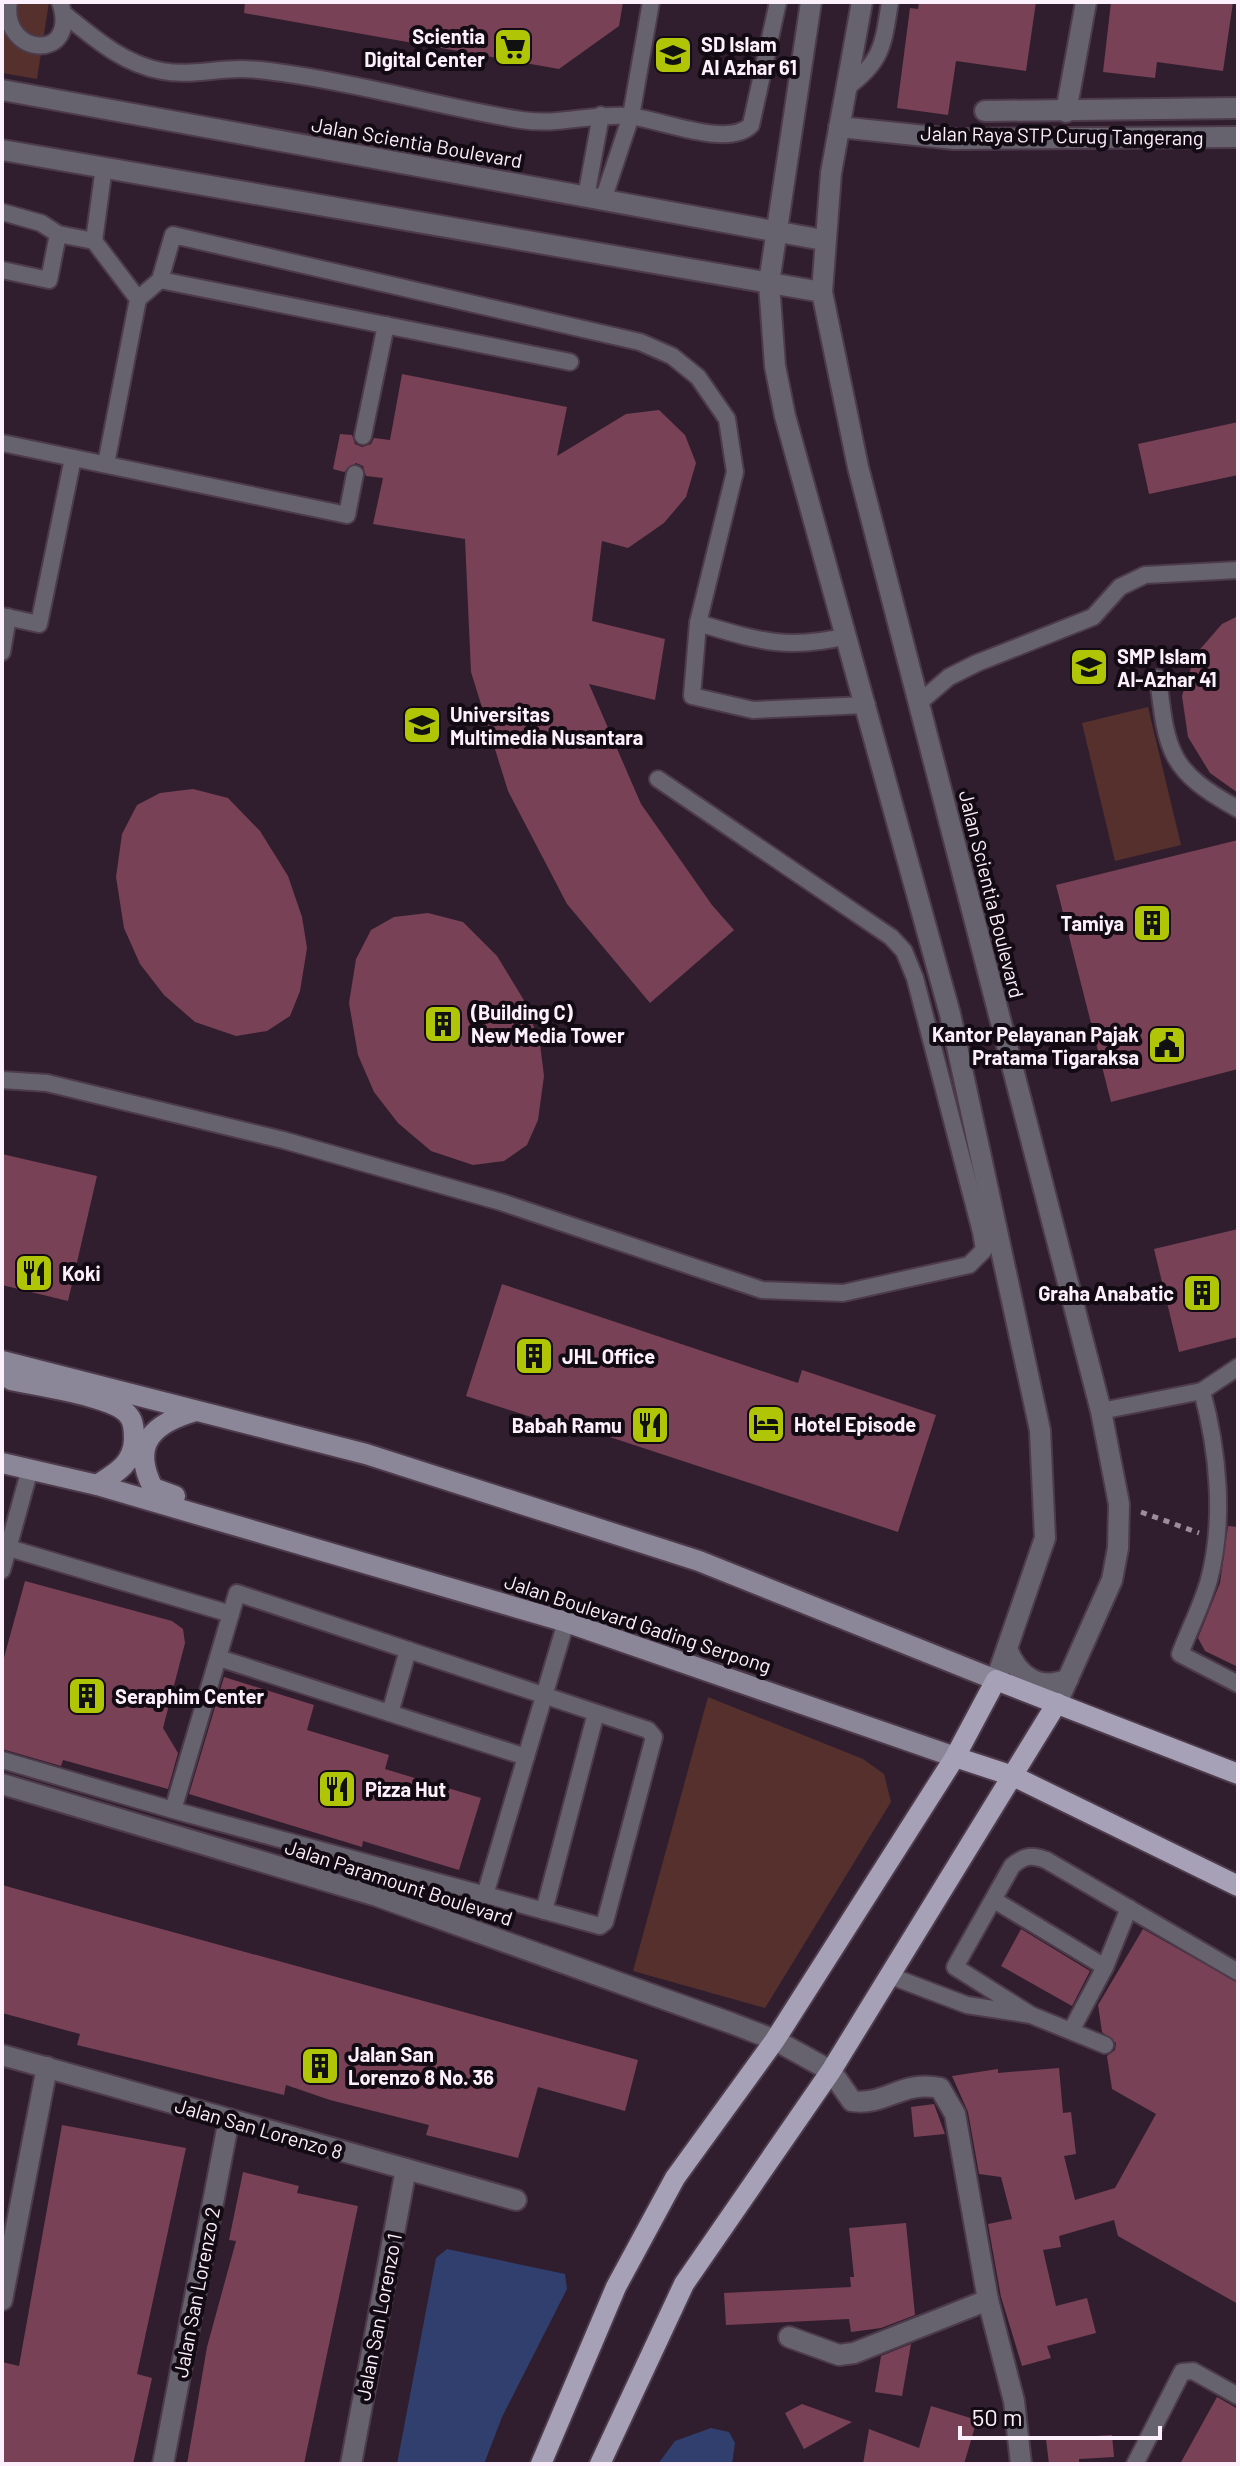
<svg xmlns="http://www.w3.org/2000/svg" width="1240" height="2466" viewBox="0 0 1240 2466" font-family="Barlow,sans-serif">
	<rect width="100%" height="100%" fill="#301e2f"/>
	<g fill="#55302c">
		<path d="M2 2H49L37 79 2 73Z"/>
		<path d="M1148 707 1181 845 1115 861 1082 723Z"/>
		<path d="M708 1697 863 1759 884 1774 891 1802 765 2008 633 1971Z"/>
	</g>
	<g fill="#303f6d">
		<path d="M447 2249 565 2274 567 2289 502 2417 484 2464H397L436 2258Z"/>
		<path d="M711 2428 729 2432 735 2443 732 2464H658L675 2441Z"/>
	</g>
	<g fill="#784155">
		<path d="M245 2H623L619 26 559 69 244 13Z"/>
		<path d="M919 2H1036L1026 71 956 61 948 115 897 108 910 8 918 9Z"/>
		<path d="M1111 2H1233L1223 71 1157 62 1155 78 1103 72Z"/>
		<path d="M402 374 567 407 557 456 626 414 659 410 685 435 696 463 686 497 664 523 628 548 602 541 592 621 665 639 655 700 589 684 641 804 712 905 734 930 650 1003 567 904 508 791 471 672 465 539 373 524 383 478 366 476 363 466 356 463 344 472 333 469 340 434 352 435 355 444 362 447 371 444 374 438 390 440Z"/>
		<path d="M1238 422V475L1149 494 1138 444Z"/>
		<path d="M1238 616V793L1210 773 1188 737 1182 696 1195 655 1222 624Z"/>
		<path d="M193 789 228 798 260 831 288 876 302 917 307 948 300 991 290 1016 267 1031 236 1036 195 1022 164 995 140 964 124 928 116 877 122 834 137 805 160 793Z"/>
		<path d="M1238 840V1069L1111 1102 1056 885Z"/>
		<path d="M428 913 463 922 497 956 525 1002 540 1044 544 1076 538 1120 527 1145 504 1161 473 1165 431 1151 398 1123 374 1092 358 1055 349 1003 356 959 371 930 394 917Z"/>
		<path d="M2 1154 97 1176 68 1301 2 1285Z"/>
		<path d="M1238 1229V1337L1179 1352 1154 1249Z"/>
		<path d="M502 1284 798 1383 802 1370 936 1415 898 1532 567 1423 565 1428 466 1396Z"/>
		<path d="M1228 1526 1238 1527V1667L1205 1651 1198 1638 1220 1583Z"/>
		<path d="M25 1581 172 1621 183 1629 185 1643 163 1728 178 1753 168 1789 63 1760 61 1766 2 1749V1665Z"/>
		<path d="M224 1677 314 1705 307 1730 389 1755 385 1769 481 1798 459 1870 363 1841 362 1847 189 1794Z"/>
		<path d="M2 1885 638 2060 625 2111 538 2087 518 2158 426 2135 429 2125 330 2100 286 2085 284 2095 77 2045 80 2034 2 2013Z"/>
		<path d="M1021 1929 1090 1971 1072 2006 1001 1966Z"/>
		<path d="M1143 1929 1238 1983V2304L1118 2236 1114 2220 1059 2236 1061 2247 1043 2250 1056 2306 1087 2298 1096 2333 1047 2346 1051 2358 1022 2366 1001 2297 988 2224 1012 2219 1001 2177 979 2174 968 2112 952 2076 998 2069V2073L1059 2068 1063 2113 1071 2112 1076 2154 1064 2156 1075 2200 1115 2188 1156 2114 1112 2089 1107 2056 1115 2050 1116 2043 1102 2032 1098 2005Z"/>
		<path d="M934 2104 945 2134 914 2137 911 2107Z"/>
		<path d="M62 2125 186 2148 137 2374 152 2378 133 2464H2V2362L19 2366Z"/>
		<path d="M243 2172 299 2186 297 2193 358 2206 304 2464H187L207 2347 236 2241 229 2240Z"/>
		<path d="M906 2223 915 2315 881 2328 851 2332 849 2319 726 2325 724 2293 851 2287 850 2277H854L849 2228Z"/>
		<path d="M911 2344 902 2396 875 2392 881 2356Z"/>
		<path d="M1217 2397 1238 2409V2464H1180Z"/>
		<path d="M802 2404 852 2422 804 2449 785 2413Z"/>
		<path d="M931 2406 977 2420 964 2464H863L869 2429 919 2448Z"/>
		<path d="M1112 2435 1114 2457 1079 2459V2464H1049L1046 2439Z"/>
	</g>
	<g fill="none" stroke-linecap="round" stroke-linejoin="round">
		<defs>
			<g id="service">
				<path d="M9 2C0 57 81 63 60 2"/>
				<path d="M64 14C94 38 123 64 162 71 188 76 214 69 241 69 254 69 269 71 283 73 363 84 441 107 521 120 557 126 592 113 629 116 660 119 728 149 751 125L778 2"/>
				<path d="M846 88C883 61 883 45 890 2"/>
				<path d="M104 167 94 241 138 299 106 464"/>
				<path d="M586 197 601 115"/>
				<path d="M603 200 631 116 651 2"/>
				<path d="M2 212 41 223 58 234"/>
				<path d="M2 270 49 280 58 234 94 241"/>
				<path d="M160 280 570 362"/>
				<path d="M138 299 160 280 173 235 640 342 672 356 698 377 727 419 735 472 698 623 692 696 753 710 867 705"/>
				<path d="M363 436 386 325"/>
				<path d="M2 443 347 515 355 474"/>
				<path d="M2 616 39 624 73 458"/>
				<path d="M698 623C756 640 786 651 847 636"/>
				<path d="M2 652 8 617"/>
				<path d="M1158 678C1167 753 1169 771 1238 809"/>
				<path d="M920 702 949 677 977 663 1093 617 1120 587 1145 575 1238 570"/>
				<path d="M2 1080 47 1083 283 1140 501 1202 762 1290 843 1293 969 1265 984 1250 981 1232 915 978 904 951 891 937 658 779"/>
				<path d="M1202 1391C1218 1450 1225 1520 1209 1580 1202 1605 1189 1630 1180 1654L1238 1684"/>
				<path d="M1101 1411 1202 1391 1238 1367"/>
				<path d="M2 1546 231 1614"/>
				<path d="M2 1570 30 1469"/>
				<path d="M219 1658 526 1757"/>
				<path d="M390 1713 408 1650"/>
				<path d="M2 1760 173 1810 600 1926 605 1922 654 1737 648 1730 237 1593 173 1810"/>
				<path d="M485 1895 566 1622"/>
				<path d="M994 1900 1105 1967"/>
				<path d="M544 1911 596 1713"/>
				<path d="M888 1975 967 2005 1031 2015 1105 2045"/>
				<path d="M1031 2015 955 1967 1012 1866C1024 1856 1031 1854 1046 1860L1238 1972"/>
				<path d="M1072 2029 1105 1967 1129 1908"/>
				<path d="M1135 2464 1182 2372 1193 2371 1238 2396"/>
			</g>
			<g id="minor">
				<path d="M811 2 769 283 775 366 785 416 950 1014 1040 1430 1045 1538 996 1680"/>
				<path d="M862 2 831 173 822 292 858 467 1101 1411 1119 1504 1118 1548 1112 1580 1057 1703"/>
				<path d="M2 90 823 240"/>
				<path d="M985 111 1238 108"/>
				<path d="M1066 112 1086 2"/>
				<path d="M839 127 954 139 1238 137"/>
				<path d="M2 150 822 292"/>
				<path d="M1007 1649C1018 1676 1039 1692 1068 1679"/>
				<path d="M2 1784 377 1896 731 2023 775 2040 831 2071 852 2101C886 2106 901 2080 940 2088L955 2114 988 2300 1014 2401 1021 2464"/>
				<path d="M2 2055 516 2200"/>
				<path d="M2 2300 47 2067"/>
				<path d="M789 2337 839 2355 854 2353 988 2300"/>
				<path d="M163 2464 229 2119"/>
				<path d="M351 2464 406 2169"/>
			</g>
			<g id="secondary">
				<path d="M2 1361 366 1454 699 1561 996 1680"/>
				<path d="M2 1369 11 1380C36 1386 116 1396 129 1416 134 1422 134 1432 134 1440 133 1464 116 1473 97 1485"/>
				<path d="M2 1463 97 1485 566 1622 955 1757"/>
				<path d="M175 1496 153 1488C130 1443 154 1423 196 1411"/>
			</g>
			<g id="primary">
				<path d="M955 1757 1013 1776 1238 1886"/>
				<path d="M541 2464 616 2287 675 2178 775 2040 955 1757 996 1680 1238 1774"/>
				<path d="M600 2464 684 2284 831 2071 1057 1703"/>
			</g>
		</defs>
		<use href="#service" stroke="#4d3b4c" stroke-width="20"/>
		<use href="#minor" stroke="#4d3b4c" stroke-width="24"/>
		<use href="#secondary" stroke="#4d3b4c" stroke-width="24"/>
		<use href="#primary" stroke="#4d3b4c" stroke-width="24"/>
		<path stroke="#9c8d9b" stroke-width="5" stroke-dasharray="6 6" stroke-linecap="butt" d="M1141 1512 1199 1533"/>
		<use href="#service" stroke="#66636e" stroke-width="16"/>
		<use href="#minor" stroke="#66636e" stroke-width="20"/>
		<use href="#secondary" stroke="#8b8698" stroke-width="20"/>
		<use href="#primary" stroke="#a7a1b8" stroke-width="20"/>
	</g>
	<defs>
		<symbol id="supermarket-square" viewBox="-11 -11 22 22"><rect x="-9" y="-9" width="18" height="18" rx="4" fill="#afc505" stroke="#130b13"/><path d="M-6-5.5h2.5l.6 2H6L4.5 2H-2.5L-4.4-4H-6ZM-1.5 3.2a1.3 1.3 0 1 0 .1 0ZM3 3.2a1.3 1.3 0 1 0 .1 0Z" fill="#111"/></symbol>
		<symbol id="school-square" viewBox="-11 -11 22 22"><rect x="-9" y="-9" width="18" height="18" rx="4" fill="#afc505" stroke="#130b13"/><path d="M0-5L7-2L0 1L-7-2ZM-4 1L0 2.5L4 1V4Q0 6-4 4Z" fill="#111"/></symbol>
		<symbol id="university-square" viewBox="-11 -11 22 22"><rect x="-9" y="-9" width="18" height="18" rx="4" fill="#afc505" stroke="#130b13"/><path d="M0-5L7-2L0 1L-7-2ZM-4 1L0 2.5L4 1V4Q0 6-4 4Z" fill="#111"/></symbol>
		<symbol id="building-square" viewBox="-11 -11 22 22"><rect x="-9" y="-9" width="18" height="18" rx="4" fill="#afc505" stroke="#130b13"/><path d="M-4-6H4V6H1V3H-1V6H-4ZM-2.5-4.3h1.7v1.8h-1.7ZM.8-4.3h1.7v1.8H.8ZM-2.5-1h1.7V.8h-1.7ZM.8-1h1.7V.8H.8Z" fill="#111"/></symbol>
		<symbol id="civic-square" viewBox="-11 -11 22 22"><rect x="-9" y="-9" width="18" height="18" rx="4" fill="#afc505" stroke="#130b13"/><path d="M-.6-6.5H3V-4.5H.6V-3L4-1V1h2V6H-6V1h2V-1L-.6-3ZM-1.2 2.5V6h2.4V2.5Z" fill="#111"/></symbol>
		<symbol id="restaurant-square" viewBox="-11 -11 22 22"><rect x="-9" y="-9" width="18" height="18" rx="4" fill="#afc505" stroke="#130b13"/><path d="M-5-6h1v4h1v-4h1v4h1v-4h1v5L-1.5 .5V6h-2V.5L-5-1ZM5-6V6H3V1.5H1.5Q1.5-4 5-6Z" fill="#111"/></symbol>
		<symbol id="hotel-square" viewBox="-11 -11 22 22"><rect x="-9" y="-9" width="18" height="18" rx="4" fill="#afc505" stroke="#130b13"/><path d="M-6-4.5h1.5V1H6V5H4.5V3h-9V5H-6ZM-4 0a1.8 1.8 0 1 1 3.6 0ZM.5 0V-2.5h3Q6-2.5 6 0Z" fill="#111"/></symbol>
	</defs>
	<g fill-rule="evenodd">
		<use href="#supermarket-square" x="491" y="25" width="44" height="44"/>
		<use href="#school-square" x="651" y="33" width="44" height="44"/>
		<use href="#school-square" x="1067" y="645" width="44" height="44"/>
		<use href="#university-square" x="400" y="703" width="44" height="44"/>
		<use href="#building-square" x="1130" y="901" width="44" height="44"/>
		<use href="#building-square" x="421" y="1002" width="44" height="44"/>
		<use href="#civic-square" x="1145" y="1023" width="44" height="44"/>
		<use href="#restaurant-square" x="12" y="1251" width="44" height="44"/>
		<use href="#building-square" x="1180" y="1271" width="44" height="44"/>
		<use href="#building-square" x="512" y="1334" width="44" height="44"/>
		<use href="#hotel-square" x="744" y="1402" width="44" height="44"/>
		<use href="#restaurant-square" x="628" y="1403" width="44" height="44"/>
		<use href="#building-square" x="65" y="1674" width="44" height="44"/>
		<use href="#restaurant-square" x="315" y="1767" width="44" height="44"/>
		<use href="#building-square" x="298" y="2044" width="44" height="44"/>
	</g>
	<g text-anchor="middle" dominant-baseline="central" stroke-width="8" stroke-linejoin="round" paint-order="stroke">
		<g font-size="20" font-weight="bold" fill="#fcf0fc" stroke="#130b13" text-anchor="start">
			<text x="485" y="36" text-anchor="end">Scientia<tspan x="485" dy="23">Digital Center</tspan></text>
			<text x="701" y="44">SD Islam<tspan x="701" dy="23">Al Azhar 61</tspan></text>
			<text x="1117" y="656">SMP Islam<tspan x="1117" dy="23">Al-Azhar 41</tspan></text>
			<text x="450" y="714">Universitas<tspan x="450" dy="23">Multimedia Nusantara</tspan></text>
			<text x="1124" y="923" text-anchor="end">Tamiya</text>
			<text x="471" y="1012">(Building C)<tspan x="471" dy="23">New Media Tower</tspan></text>
			<text x="1139" y="1034" text-anchor="end">Kantor Pelayanan Pajak<tspan x="1139" dy="23">Pratama Tigaraksa</tspan></text>
			<text x="62" y="1273">Koki</text>
			<text x="1174" y="1293" text-anchor="end">Graha Anabatic</text>
			<text x="562" y="1356">JHL Office</text>
			<text x="794" y="1424">Hotel Episode</text>
			<text x="622" y="1425" text-anchor="end">Babah Ramu</text>
			<text x="115" y="1696">Seraphim Center</text>
			<text x="365" y="1789">Pizza Hut</text>
			<text x="348" y="2054">Jalan San<tspan x="348" dy="23">Lorenzo 8 No. 36</tspan></text>
		</g>
		<g font-size="20" fill="#fcf0fc" stroke="#130b13">
			<text transform="translate(1062 135) rotate(1)">Jalan Raya STP Curug Tangerang</text>
			<text transform="translate(417 142) rotate(10)">Jalan Scientia Boulevard</text>
			<text transform="translate(992 894) rotate(76)">Jalan Scientia Boulevard</text>
			<text transform="translate(638 1623) rotate(18)">Jalan Boulevard Gading Serpong</text>
			<text transform="translate(399 1882) rotate(18)">Jalan Paramount Boulevard</text>
			<text transform="translate(259 2128) rotate(16)">Jalan San Lorenzo 8</text>
			<text transform="translate(196 2292) rotate(-79)">Jalan San Lorenzo 2</text>
			<text transform="translate(378 2317) rotate(-79)">Jalan San Lorenzo 1</text>
		</g>
	</g>
	<rect width="1240" height="2466" fill="none" stroke="#fcf0fc" stroke-width="8"/>
	<path d="M960 2426v12h200v-12" fill="none" stroke="#fcf0fc" stroke-width="4"/>
	<text x="972" y="2426" font-size="24" fill="#fcf0fc" stroke="#130b13" stroke-width="6" paint-order="stroke">50 m</text>
</svg>
